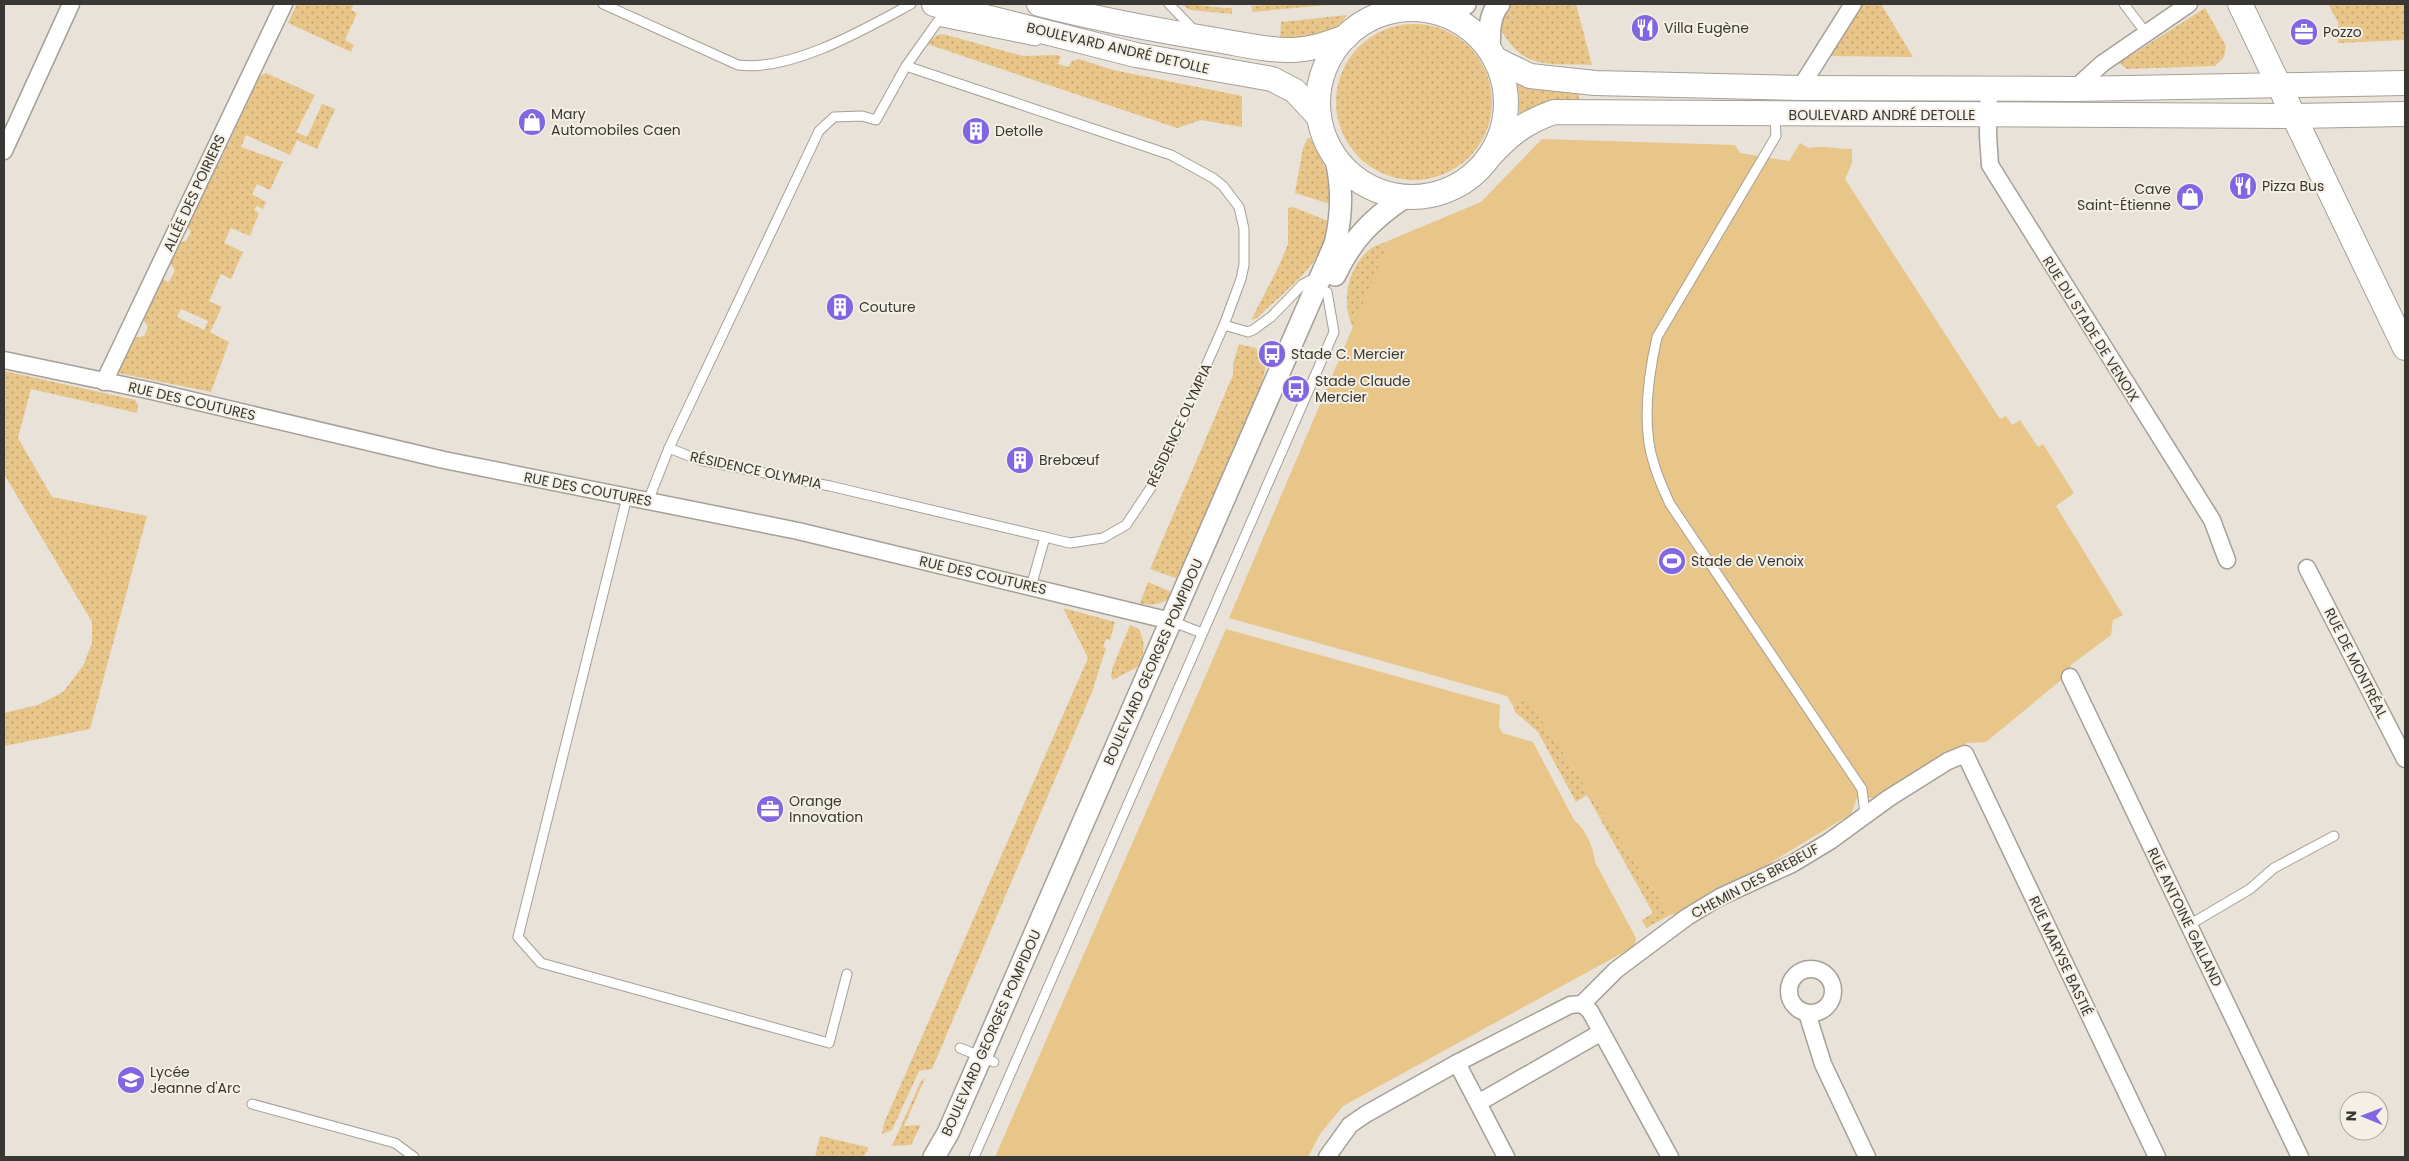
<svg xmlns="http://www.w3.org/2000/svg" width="2409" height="1161" viewBox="0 0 2409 1161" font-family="Poppins,sans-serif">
	<defs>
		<pattern id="green-dots" width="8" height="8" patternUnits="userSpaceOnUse" patternTransform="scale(1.25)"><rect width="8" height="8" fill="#e8c589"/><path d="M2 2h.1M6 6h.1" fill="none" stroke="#bda171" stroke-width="1.8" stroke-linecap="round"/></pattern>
	</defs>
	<rect width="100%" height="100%" fill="#e8e2d9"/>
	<g fill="url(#green-dots)" fill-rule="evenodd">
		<path d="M297 4H354L351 10 357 13 345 40 354 45 351 52 288 23Z"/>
		<path d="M1181 4C1199 4 1214 8 1232 8V14L1190 10Z"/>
		<path d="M1281 4H1336L1253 12 1251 6Z"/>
		<path d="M1514 4H1576L1592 65C1548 63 1522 71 1499 26L1507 7Z"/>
		<path d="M1861 4H1881L1913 57 1829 56Z"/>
		<path d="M2328 4H2404L2405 40 2338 43V22Z"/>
		<path d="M2205 8 2226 46 2224 57 2215 66 2127 69 2119 63Z"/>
		<path d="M1347 15C1334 38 1303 39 1280 40L1281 22Z"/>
		<circle cx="1414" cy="102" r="78"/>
		<path d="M943 34 1023 56 1057 55 1061 56 1058 64 1068 67 1072 61 1079 59 1113 70 1242 96V127L1201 120 1177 128 927 44 937 35Z"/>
		<path d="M266 73 315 95 296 132 307 137 322 104 335 109 317 149 297 140 290 155 246 135 241 147 283 162 270 190 257 184 252 194 266 202 263 209 257 206 254 210 259 213 250 236 231 228 224 243 243 252 231 279 221 274 209 301 222 307 210 332 229 342 211 392 118 373 134 338 144 336 148 327 143 319 162 279 169 282 175 270 170 263 180 242 186 241 191 232 187 226 216 165H218L260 76ZM181 309 208 321 204 330 177 317Z"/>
		<path d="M1518 84 1553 92H1580L1578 102 1535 107 1519 114Z"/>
		<path d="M1310 138 1331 179 1336 206 1295 193 1303 148 1307 139Z"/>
		<path d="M1293 207 1328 221C1333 257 1280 295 1257 318L1251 320 1279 266 1288 244V208Z"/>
		<path d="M1390 240 1353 328C1341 302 1347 269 1369 250 1375 245 1384 243 1390 240Z"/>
		<path d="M1239 344 1256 348 1260 356 1267 358 1264 375 1251 420 1181 580 1150 569 1233 375V364Z"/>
		<path d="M4 371 135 400 138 405 137 413 31 389 18 438 52 497 147 516 90 729 4 746V713L38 705 63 692 83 666 92 643V622L4 474Z"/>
		<path d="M1148 582 1174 593C1165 604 1153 607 1140 603Z"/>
		<path d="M1063 608 1115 622 1110 640 1106 639 1103 647 1106 648 1092 692 932 1069 919 1071 892 1130 882 1134 884 1123 1088 658Z"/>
		<path d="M1130 625 1139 629C1146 643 1144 652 1139 666L1113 680 1111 677 1112 669Z"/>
		<path d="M1527 698 1670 915 1646 928 1642 920 1653 913 1587 795 1576 802 1538 732 1515 712 1513 706Z"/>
		<path d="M926 1076 904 1126 921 1125 911 1145 892 1146 920 1083Z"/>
		<path d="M820 1136 867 1147 868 1150 863 1157H815Z"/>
	</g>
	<g fill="#e8c589">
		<path d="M1542 139 1735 145 1740 153 1789 161 1800 143 1809 148C1826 145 1835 149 1852 149V163L1845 179 2000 419 2006 416 2012 425 2020 420 2038 447 2043 444 2074 493 2056 506 2123 615 2113 620 2111 635 2071 665 2066 676 1986 742 1967 743 1878 798H1857L1851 814 1688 913 1670 915 1527 698 1513 706 1507 696 1229 618 1390 240 1481 202Z"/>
		<path d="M1226 629 1500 705 1499 726 1502 733 1533 742 1574 820C1586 830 1593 846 1595 862L1636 938 1635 946 1343 1106 1320 1134 1308 1157H995Z"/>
	</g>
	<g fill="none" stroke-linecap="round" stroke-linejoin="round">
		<defs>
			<g id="service">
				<path d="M603 4 738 65C791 72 865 29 911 4"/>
				<path d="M1169 4 1195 31"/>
				<path d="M2124 4 2146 33"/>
				<path d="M906 66 1171 155 1213 178 1223 186 1239 207 1244 229V265L1241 279 1224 325 1168 452 1150 489 1126 525 1103 538 1070 543 830 486 699 460 669 448 819 131 834 117 862 116 876 120Z"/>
				<path d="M906 66 938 21 1036 41"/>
				<path d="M1775 115 1776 136 1657 337C1648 377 1641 425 1654 464 1658 478 1664 491 1670 504L1862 789 1865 814"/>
				<path d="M1224 325 1248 332 1253 330 1271 317 1303 284 1317 277"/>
				<path d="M627 497 518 937 541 963 829 1043 847 974"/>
				<path d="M648 501 669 448"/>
				<path d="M1031 587 1045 537"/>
				<path d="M1171 621 1202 633"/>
				<path d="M2189 925 2250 889 2274 868 2334 836"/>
				<path d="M960 1048 994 1062"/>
				<path d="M252 1104 395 1143 414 1157"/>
				<path d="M974 1157 1334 332 1327 292"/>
			</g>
			<g id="minor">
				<path d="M1800 88 1853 4"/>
				<path d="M1989 89 1988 136 1990 165 2212 520 2227 560"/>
				<path d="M2074 89 2103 63 2189 4"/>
				<path d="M4 151 71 4"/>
				<path d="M4 360 152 391 444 460 798 531 1171 621"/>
				<path d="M104 382 284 4"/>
				<path d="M2307 568 2405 759"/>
				<path d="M2070 677 2300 1157"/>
				<circle cx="1811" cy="991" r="22"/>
				<path d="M1582 1004 1590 1011 1670 1157"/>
				<path d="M1807 1013 1823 1064 1867 1157"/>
				<path d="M1457 1063 1506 1157"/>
				<path d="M1478 1103 1600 1033"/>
				<path d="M1327 1157 1350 1125 1366 1114 1457 1063 1570 1005 1582 1004 1616 970 1687 917 1720 897 1792 864 1830 841 1889 798 1948 761 1965 754 2157 1157"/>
			</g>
			<g id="tertiary">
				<path d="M1441 14 1465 4"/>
				<path d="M1489 51C1490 34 1488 17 1499 4"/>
				<path d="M1335 275C1351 240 1373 218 1405 197"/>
				<path d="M934 1157 948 1133 1335 244C1342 215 1343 189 1336 160"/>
			</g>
			<g id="secondary">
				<path d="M934 4 1136 55 1272 79 1295 91 1319 117"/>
				<path d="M1039 4C1099 20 1161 31 1222 41 1245 45 1271 51 1294 50 1313 49 1329 43 1346 37"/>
				<path d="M2240 4 2405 348"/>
				<circle cx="1412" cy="103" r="94"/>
				<path d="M1495 59 1530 76 1595 83 1800 88 2074 89 2405 83"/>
				<path d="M1487 159C1509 135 1523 123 1554 112L2294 116 2405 114"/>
			</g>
		</defs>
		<use href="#service" stroke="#a5a097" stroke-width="11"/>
		<use href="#minor" stroke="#a5a097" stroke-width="19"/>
		<use href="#tertiary" stroke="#a5a097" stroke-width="24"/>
		<use href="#secondary" stroke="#a5a097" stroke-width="26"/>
		<use href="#service" stroke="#fff" stroke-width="9"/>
		<use href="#minor" stroke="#fff" stroke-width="16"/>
		<use href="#tertiary" stroke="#fff" stroke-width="21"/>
		<use href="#secondary" stroke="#fff" stroke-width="24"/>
	</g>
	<defs>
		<symbol id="restaurant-disc" viewBox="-11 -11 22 22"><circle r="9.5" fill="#8166e2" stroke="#f5f0e6"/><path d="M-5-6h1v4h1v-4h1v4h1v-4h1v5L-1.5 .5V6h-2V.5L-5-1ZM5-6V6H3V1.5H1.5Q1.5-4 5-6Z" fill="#fff"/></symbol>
		<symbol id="office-disc" viewBox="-11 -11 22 22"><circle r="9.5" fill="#8166e2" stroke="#f5f0e6"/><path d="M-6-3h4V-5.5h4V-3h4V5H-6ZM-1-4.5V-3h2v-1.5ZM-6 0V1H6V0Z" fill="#fff"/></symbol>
		<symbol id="shop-disc" viewBox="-11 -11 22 22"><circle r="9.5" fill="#8166e2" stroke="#f5f0e6"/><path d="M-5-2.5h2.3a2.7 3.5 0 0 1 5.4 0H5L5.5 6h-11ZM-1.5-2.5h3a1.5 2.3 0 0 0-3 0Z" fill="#fff"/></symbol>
		<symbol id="building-disc" viewBox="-11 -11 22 22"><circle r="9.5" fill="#8166e2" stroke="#f5f0e6"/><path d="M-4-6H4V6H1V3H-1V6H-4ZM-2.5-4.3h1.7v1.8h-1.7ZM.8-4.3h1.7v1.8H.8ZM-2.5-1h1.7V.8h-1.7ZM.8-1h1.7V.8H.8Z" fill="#fff"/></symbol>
		<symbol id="bus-disc" viewBox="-11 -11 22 22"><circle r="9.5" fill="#8166e2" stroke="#f5f0e6"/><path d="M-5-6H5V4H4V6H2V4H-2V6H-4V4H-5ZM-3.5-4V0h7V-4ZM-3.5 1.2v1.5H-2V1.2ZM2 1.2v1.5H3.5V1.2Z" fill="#fff"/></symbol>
		<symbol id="stadium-disc" viewBox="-11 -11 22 22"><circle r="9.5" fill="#8166e2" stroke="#f5f0e6"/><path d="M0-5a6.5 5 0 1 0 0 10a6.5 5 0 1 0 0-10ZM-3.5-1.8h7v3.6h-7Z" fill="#fff"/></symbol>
		<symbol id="school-disc" viewBox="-11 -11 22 22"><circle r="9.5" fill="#8166e2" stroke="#f5f0e6"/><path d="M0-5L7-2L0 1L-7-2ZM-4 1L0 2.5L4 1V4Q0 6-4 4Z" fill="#fff"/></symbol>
	</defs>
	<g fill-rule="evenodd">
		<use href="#restaurant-disc" x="1629" y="12" width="32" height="32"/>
		<use href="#office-disc" x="2288" y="16" width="32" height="32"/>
		<use href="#shop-disc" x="516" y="106" width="32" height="32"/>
		<use href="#building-disc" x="960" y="115" width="32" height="32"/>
		<use href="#restaurant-disc" x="2227" y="170" width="32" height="32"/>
		<use href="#shop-disc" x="2174" y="181" width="32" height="32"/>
		<use href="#building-disc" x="824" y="291" width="32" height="32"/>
		<use href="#bus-disc" x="1256" y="338" width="32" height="32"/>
		<use href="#bus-disc" x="1280" y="373" width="32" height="32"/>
		<use href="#building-disc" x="1004" y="444" width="32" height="32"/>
		<use href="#stadium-disc" x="1656" y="545" width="32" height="32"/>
		<use href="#office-disc" x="754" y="793" width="32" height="32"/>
		<use href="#school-disc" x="115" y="1064" width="32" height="32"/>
	</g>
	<g text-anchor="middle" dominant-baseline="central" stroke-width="4" stroke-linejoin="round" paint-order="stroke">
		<g font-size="14" fill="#393733" stroke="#f5f0e6" text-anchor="start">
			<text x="1664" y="28">Villa Eugène</text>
			<text x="2323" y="32">Pozzo</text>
			<text x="551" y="114">Mary<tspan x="551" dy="16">Automobiles Caen</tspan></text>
			<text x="995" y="131">Detolle</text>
			<text x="2262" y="186">Pizza Bus</text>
			<text x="2171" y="189" text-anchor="end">Cave<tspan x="2171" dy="16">Saint-Étienne</tspan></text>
			<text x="859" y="307">Couture</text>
			<text x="1291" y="354">Stade C. Mercier</text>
			<text x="1315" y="381">Stade Claude<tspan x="1315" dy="16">Mercier</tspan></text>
			<text x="1039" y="460">Brebœuf</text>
			<text x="1691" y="561">Stade de Venoix</text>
			<text x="789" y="801">Orange<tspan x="789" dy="16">Innovation</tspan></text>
			<text x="150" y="1072">Lycée<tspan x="150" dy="16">Jeanne d'Arc</tspan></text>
		</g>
		<g font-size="14" fill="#393733" stroke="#f5f0e6">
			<text transform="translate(1118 48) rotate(13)">BOULEVARD ANDRÉ DETOLLE</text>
			<text x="1882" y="115">BOULEVARD ANDRÉ DETOLLE</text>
			<text transform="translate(194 193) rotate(-65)">ALLÉE DES POIRIERS</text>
			<text transform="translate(2091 329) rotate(58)">RUE DU STADE DE VENOIX</text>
			<text transform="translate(192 401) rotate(13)">RUE DES COUTURES</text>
			<text transform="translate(1179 425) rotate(-65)">RÉSIDENCE OLYMPIA</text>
			<text transform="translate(756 470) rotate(12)">RÉSIDENCE OLYMPIA</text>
			<text transform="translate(588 489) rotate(11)">RUE DES COUTURES</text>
			<text transform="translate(983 575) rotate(13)">RUE DES COUTURES</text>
			<text transform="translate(1153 662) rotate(-66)">BOULEVARD GEORGES POMPIDOU</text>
			<text transform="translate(2356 663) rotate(63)">RUE DE MONTRÉAL</text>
			<text transform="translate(1755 881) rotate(-28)">CHEMIN DES BREBEUF</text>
			<text transform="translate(2185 917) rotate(64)">RUE ANTOINE GALLAND</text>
			<text transform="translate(2061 956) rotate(65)">RUE MARYSE BASTIÉ</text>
			<text transform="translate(991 1033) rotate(-66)">BOULEVARD GEORGES POMPIDOU</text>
		</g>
	</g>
	<rect width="2409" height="1161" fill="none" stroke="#393733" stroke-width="10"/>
	<g transform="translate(2364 1116) rotate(271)"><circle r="24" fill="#f5f0e6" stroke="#aaa69e"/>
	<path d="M0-4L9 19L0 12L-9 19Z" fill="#8166e2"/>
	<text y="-8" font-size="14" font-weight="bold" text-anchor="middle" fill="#393733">N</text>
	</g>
</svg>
